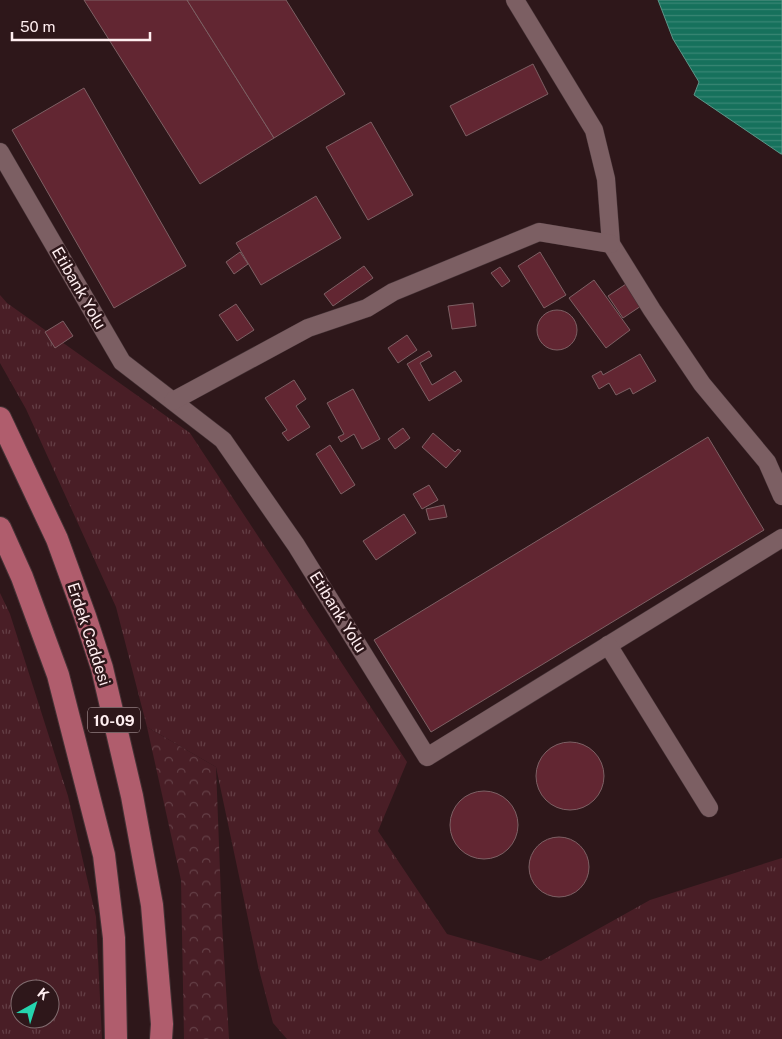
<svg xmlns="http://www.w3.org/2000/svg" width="782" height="1039" viewBox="0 0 782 1039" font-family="'Public Sans',sans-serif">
	<defs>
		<pattern id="grass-tufts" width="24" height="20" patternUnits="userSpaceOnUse" patternTransform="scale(1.25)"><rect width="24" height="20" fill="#491e26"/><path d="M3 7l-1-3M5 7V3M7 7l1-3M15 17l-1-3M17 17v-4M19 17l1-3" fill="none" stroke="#643f46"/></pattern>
		<pattern id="forest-crowns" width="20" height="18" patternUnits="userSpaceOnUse" patternTransform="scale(1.25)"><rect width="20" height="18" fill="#491e26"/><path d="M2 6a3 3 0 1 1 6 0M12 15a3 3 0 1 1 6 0" fill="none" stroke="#643f46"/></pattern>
		<pattern id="water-rules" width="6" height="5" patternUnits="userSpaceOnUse" patternTransform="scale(1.25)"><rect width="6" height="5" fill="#16715c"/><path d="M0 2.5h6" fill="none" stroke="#398674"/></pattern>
	</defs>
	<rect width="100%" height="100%" fill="#2e171a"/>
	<g fill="url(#grass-tufts)" fill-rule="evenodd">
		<path d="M0 295 7 303 190 433 407 762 378 831 447 934 541 961 650 900 782 858V1039H287L273 1023 258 966 216 767 147 727 116 607 26 409 0 363Z"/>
		<path d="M0 593 10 614 68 796 96 917 102 1039H0ZM20 989H50V1019H20Z"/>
	</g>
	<path fill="url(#forest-crowns)" d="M147 727 216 767 222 923 229 1039H184L181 880Z"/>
	<path fill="url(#water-rules)" stroke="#5c9688" d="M658 0H782V154H781L694 95 699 82 673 39Z"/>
	<g fill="#622632" stroke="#7d6064">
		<path d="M84 0H187L274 138 200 184Z"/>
		<path d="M187 0H286L345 94 274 138Z"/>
		<path d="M533 64 548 94 466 136 450 106Z"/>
		<path d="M84 88 186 266 114 308 12 130Z"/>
		<path d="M371 122 413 195 368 220 326 147Z"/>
		<path d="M316 196 341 238 261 285 236 243Z"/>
		<path d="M240 252 248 264 234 274 226 262Z"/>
		<path d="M540 252 566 295 544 308 518 266Z"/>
		<path d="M364 266 373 278 333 306 324 294Z"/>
		<path d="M500 267 510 281 502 287 491 273Z"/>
		<path d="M594 280 630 330 606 348 569 298Z"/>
		<path d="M632 280 647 302 623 318 608 296Z"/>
		<path d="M473 303 476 326 452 329 448 306Z"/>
		<path d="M236 304 254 330 237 341 219 315Z"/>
		<circle cx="557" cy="330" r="20"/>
		<path d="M63 321 73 336 55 348 45 332Z"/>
		<path d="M407 335 417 350 398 363 388 348Z"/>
		<path d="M429 351 432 356 420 363 432 385 455 371 462 381 429 401 407 364Z"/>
		<path d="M640 354 656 381 633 394 630 388 616 395 609 383 599 389 592 376 601 371 603 375Z"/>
		<path d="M294 380 306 399 296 406 310 427 288 441 282 433 287 430 265 398Z"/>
		<path d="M353 389 380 439 362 449 354 434 341 442 338 437 344 434 327 403Z"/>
		<path d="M403 428 410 438 395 449 388 439Z"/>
		<path d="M433 433 455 452 458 449 461 451 446 468 422 447Z"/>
		<path d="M708 437 764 530 431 732 374 640Z"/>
		<path d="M330 445 355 485 341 494 316 454Z"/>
		<path d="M429 485 438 500 422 509 413 494Z"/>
		<path d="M444 505 447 517 429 520 426 509Z"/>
		<path d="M404 514 416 533 376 560 363 541Z"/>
		<circle cx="570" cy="776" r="34"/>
		<circle cx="484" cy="825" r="34"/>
		<circle cx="559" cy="867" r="30"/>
	</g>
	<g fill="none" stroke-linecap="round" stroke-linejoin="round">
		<defs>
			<g id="minor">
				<path d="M515 0 594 130 606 179 611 244 652 310 702 384 767 462 782 496"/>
				<path d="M0 152 122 362 223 440 296 545 427 757 782 538"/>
				<path d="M173 401 308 328 367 308 393 292 539 232 611 244"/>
				<path d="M608 645 709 808"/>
			</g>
			<g id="major">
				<path d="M0 418 57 539 85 616 102 668 132 796 152 905 162 1024 161 1039"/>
				<path d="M0 528 22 577 58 675 104 855 114 938 116 1039"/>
			</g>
		</defs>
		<use href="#minor" stroke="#443235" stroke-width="19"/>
		<use href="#major" stroke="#443235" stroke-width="24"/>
		<use href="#minor" stroke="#7c5f63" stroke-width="18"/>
		<use href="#major" stroke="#b05d6d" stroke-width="22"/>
	</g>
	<g text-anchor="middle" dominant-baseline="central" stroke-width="5" stroke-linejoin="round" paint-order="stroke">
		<rect fill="#2e171a" stroke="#c0aeb0" stroke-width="1" x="88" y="707.5" width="52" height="25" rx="4"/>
		<g font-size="15" font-weight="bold" fill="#ffeef0">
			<text x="114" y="720">10-09</text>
		</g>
		<g font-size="16" fill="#ffeef0" stroke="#2e171a">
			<text transform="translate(79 288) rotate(60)">Etibank Yolu</text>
			<text transform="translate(338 612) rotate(58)">Etibank Yolu</text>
			<text transform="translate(89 634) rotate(72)">Erdek Caddesi</text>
		</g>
	</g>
	<g transform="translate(35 1004) rotate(39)"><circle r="24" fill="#2e171a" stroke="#826d70"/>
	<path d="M0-4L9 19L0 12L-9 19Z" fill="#25d5ae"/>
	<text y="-8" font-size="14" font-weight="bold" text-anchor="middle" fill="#ffeef0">K</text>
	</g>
	<path d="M12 32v8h138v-8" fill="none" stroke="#ffeef0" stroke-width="2.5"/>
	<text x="20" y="32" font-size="15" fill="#ffeef0" stroke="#2e171a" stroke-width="4" paint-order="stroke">50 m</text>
</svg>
